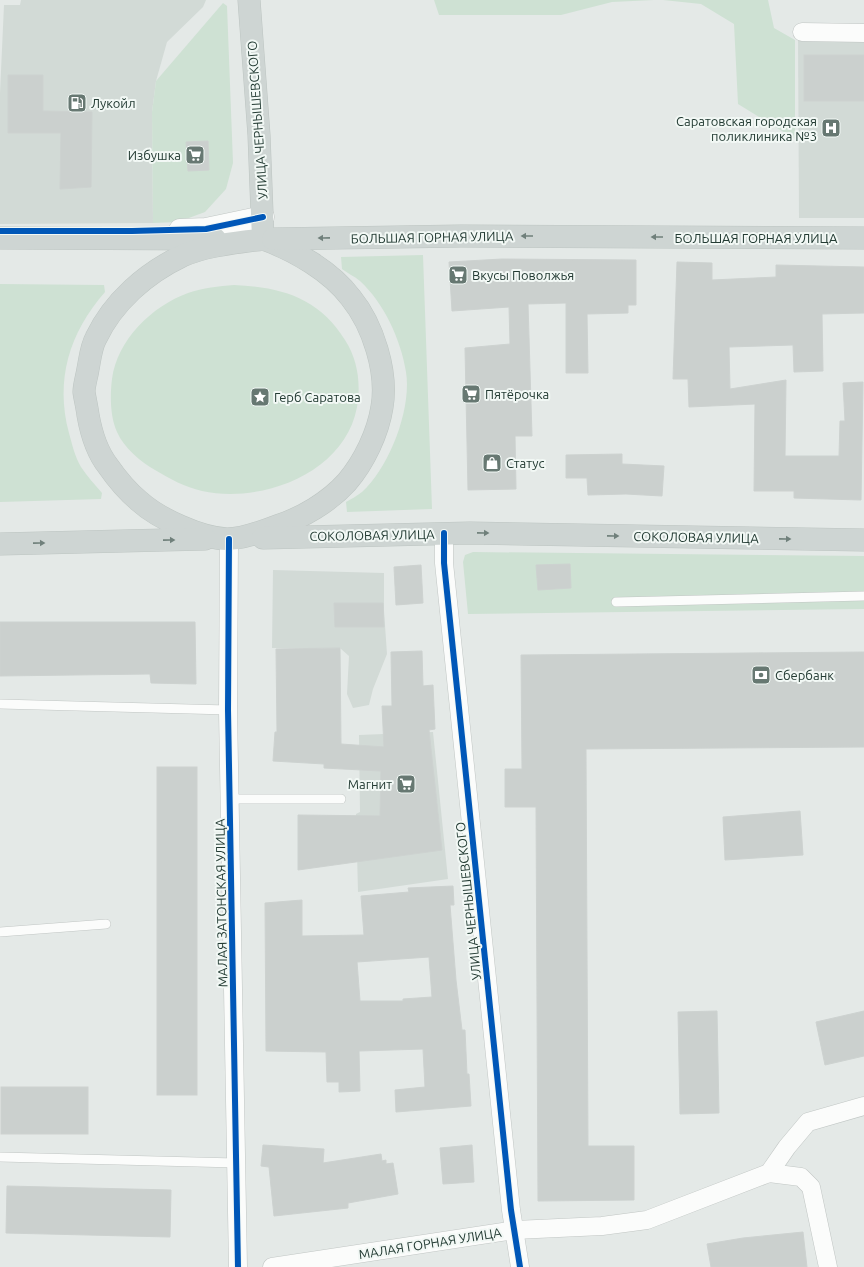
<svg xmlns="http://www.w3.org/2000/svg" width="864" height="1267" viewBox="0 0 864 1267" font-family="Ubuntu,sans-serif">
	<rect width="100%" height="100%" fill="#e4e9e7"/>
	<g fill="#d2dad6">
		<path d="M21 0H206L203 7 167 42 156 81 152 112 153 223 0 224V93L4 5H20Z"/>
		<path d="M864 37V218H799L798 38Z"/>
		<path d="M273 570 384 573V611L387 654 373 689 369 705 353 708 347 694 349 656 340 648H272Z"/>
		<path d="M433 732 448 879 358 892 356 814 360 812 359 735Z"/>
	</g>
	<g fill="#cee1d3">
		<path d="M434 0H654L612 2 561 15H439Z"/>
		<path d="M663 0H768L774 28 795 40V139L738 104 734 24 701 4Z"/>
		<path d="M223 3 227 6 233 163 226 189 205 212 178 222 153 223 152 112 156 81Z"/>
		<path d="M423 255 432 509 347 512 346 502C351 499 357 496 362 492 389 468 412 409 406 372 401 340 384 303 360 281 354 276 347 273 342 269L341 257Z"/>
		<path d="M0 284 104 285 105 292C69 333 55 380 69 433 72 444 75 457 81 467 87 476 95 485 102 493L101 499 0 502Z"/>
		<path d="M234 285C282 287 319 298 345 340 358 360 361 384 357 407 345 473 262 504 202 491 185 487 170 479 155 470 141 462 124 448 117 432 110 417 110 395 112 379 117 340 152 306 188 293 203 288 219 286 234 285Z"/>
		<path d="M473 552 864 556V609L468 614 463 562 465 555Z"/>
	</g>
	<g fill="#cbd0ce" stroke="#cdd2d0" fill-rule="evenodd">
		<rect x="804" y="55" width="60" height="46"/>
		<path d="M8 75H43V111L92 112 91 187 60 189 61 133H8Z"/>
		<path d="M208 141 209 170 188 171 186 142Z"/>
		<path d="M502 259 636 260V305H628V313L587 314 588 373H566V303L528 304 532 436H515L516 489 468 490 465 348 510 344 509 307 452 311 449 262Z"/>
		<path d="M677 262 712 263V280L776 277V265L864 267V313L822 314 823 371 794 372 793 345 729 347 730 389 786 380 785 456H839L840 421H845L843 383 863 382 861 500 794 498V491H754L755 404 689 407 688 379H673Z"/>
		<path d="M622 454V464L664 466 662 496 626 494 588 495 587 478H566V455Z"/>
		<path d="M570 564 571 588 538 590 536 565Z"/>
		<path d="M421 565 423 603 396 605 394 567Z"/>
		<path d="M334 603H383L384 627H335Z"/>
		<path d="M0 622H195L196 684 151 683 150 674 0 676Z"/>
		<path d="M340 648 341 744 384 747 382 706H392L391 652 422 651 423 686 433 685 435 729 429 730 442 850 298 870V815L380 816 381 771 324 768V764L273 761 275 732H277L276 649Z"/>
		<path d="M864 652V747L586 749 588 1146H634V1200L538 1201 536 807H505V769H522L521 655Z"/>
		<rect x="157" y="767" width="40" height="328"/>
		<path d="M800 811 803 855 725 860 723 817Z"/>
		<path d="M453 886 454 905H450L456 980 462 1030H465L467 1074H469L471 1106 396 1112 395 1090 425 1087 423 1049 359 1051 360 1091 339 1092V1082H327L326 1052 266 1051 265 903 302 900V936L364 935 361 896 409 892 408 888ZM429 957 432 997 403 999V1001H360L357 962Z"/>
		<path d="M717 1011 719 1113 680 1114 678 1012Z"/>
		<path d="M864 1011V1056L825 1065 816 1022Z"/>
		<rect x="1" y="1087" width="87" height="47"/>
		<path d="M263 1145 324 1149 323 1163 381 1154 382 1161 386 1160V1164L393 1163 398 1194 348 1203V1208L274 1216 269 1167 261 1166Z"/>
		<path d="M472 1145 474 1182 443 1184 440 1148Z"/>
		<path d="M7 1186 171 1190 170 1237 6 1233Z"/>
		<path d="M803 1232 807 1267H711L707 1244 743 1238Z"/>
	</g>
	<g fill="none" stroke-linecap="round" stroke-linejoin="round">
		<defs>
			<g id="lane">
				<path d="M616 602 864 596"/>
				<path d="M0 704 228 710"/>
				<path d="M230 799H341"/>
				<path d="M0 932 106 924"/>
				<path d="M0 1157 236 1163"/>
			</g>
			<g id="street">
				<path d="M802 32 864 33"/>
				<path d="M444 533V563L511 1210 520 1267"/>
				<path d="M229 539 228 710 238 1267"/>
				<path d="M769 1173 801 1177 811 1187 828 1267"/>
				<path d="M272 1267 515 1230 602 1226 647 1220 769 1173 787 1147 808 1122 864 1106"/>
			</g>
			<path id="secondary" d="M180 230 206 229 263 217"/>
			<g id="primary">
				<path d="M249 0 259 135 263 239"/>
				<path d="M0 238 215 239"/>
				<path d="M263 239C294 250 331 271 351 298 373 325 388 372 382 407 378 433 364 462 347 482 329 502 302 518 277 526 264 531 241 539 227 539 201 538 159 519 139 501 127 491 117 479 108 466 97 452 91 432 88 415 87 407 85 399 84 392 84 385 87 376 88 369 90 359 91 347 96 338 113 302 146 273 182 256 207 245 236 243 263 239Z"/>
				<path d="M273 239 461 236 864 238"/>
				<path d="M263 538 470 533 864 540"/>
				<path d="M0 544 205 539"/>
			</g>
		</defs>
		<use href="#lane" stroke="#c1c6c4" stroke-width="10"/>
		<use href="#street" stroke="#c1c6c4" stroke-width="19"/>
		<use href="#secondary" stroke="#c0c6c4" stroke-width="23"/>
		<use href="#primary" stroke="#bdc5c2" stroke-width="23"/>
		<use href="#lane" stroke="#fbfcfb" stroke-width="9"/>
		<use href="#street" stroke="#fbfcfb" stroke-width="18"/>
		<use href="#secondary" stroke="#fbfcfb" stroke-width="22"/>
		<use href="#primary" stroke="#ced5d3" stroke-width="22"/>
		<defs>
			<g id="cycleway">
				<path d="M0 231H132L206 229 263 217"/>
				<path d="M444 533V563L511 1210 520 1267"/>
				<path d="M229 539 228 710 238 1267"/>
			</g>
		</defs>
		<use href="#cycleway" stroke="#f2f8f5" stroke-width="8"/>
		<use href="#cycleway" stroke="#0057b8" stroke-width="6"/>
	</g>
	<defs><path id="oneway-solid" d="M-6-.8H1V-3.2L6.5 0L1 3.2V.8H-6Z"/></defs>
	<g fill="#70807b">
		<use href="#oneway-solid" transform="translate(527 236) rotate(-180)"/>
		<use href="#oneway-solid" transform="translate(657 237) rotate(-180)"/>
		<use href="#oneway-solid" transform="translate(324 238) rotate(179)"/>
		<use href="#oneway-solid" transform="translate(483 533) rotate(1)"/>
		<use href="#oneway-solid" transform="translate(613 536) rotate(1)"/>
		<use href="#oneway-solid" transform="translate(785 539) rotate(1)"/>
		<use href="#oneway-solid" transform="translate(169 540) rotate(-1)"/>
		<use href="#oneway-solid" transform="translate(39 543) rotate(-1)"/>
	</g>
	<defs>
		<symbol id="fuel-square" viewBox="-11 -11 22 22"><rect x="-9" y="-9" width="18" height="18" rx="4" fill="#677872" stroke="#f2f8f5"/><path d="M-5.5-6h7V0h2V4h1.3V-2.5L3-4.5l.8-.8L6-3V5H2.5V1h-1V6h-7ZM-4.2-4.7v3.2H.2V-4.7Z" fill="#fff"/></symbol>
		<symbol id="hospital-square" viewBox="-11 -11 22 22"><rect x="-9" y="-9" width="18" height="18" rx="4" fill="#677872" stroke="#f2f8f5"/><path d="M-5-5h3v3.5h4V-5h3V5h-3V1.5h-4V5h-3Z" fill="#fff"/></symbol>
		<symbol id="supermarket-square" viewBox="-11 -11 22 22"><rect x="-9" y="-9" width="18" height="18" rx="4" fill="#677872" stroke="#f2f8f5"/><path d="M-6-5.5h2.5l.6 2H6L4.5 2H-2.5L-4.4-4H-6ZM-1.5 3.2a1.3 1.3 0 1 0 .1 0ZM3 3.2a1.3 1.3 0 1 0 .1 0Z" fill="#fff"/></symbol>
		<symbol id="sight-square" viewBox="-11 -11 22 22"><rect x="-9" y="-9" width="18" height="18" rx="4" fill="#677872" stroke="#f2f8f5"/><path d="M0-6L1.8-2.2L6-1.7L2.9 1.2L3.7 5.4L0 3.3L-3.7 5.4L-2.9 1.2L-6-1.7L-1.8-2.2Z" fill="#fff"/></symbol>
		<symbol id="shop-square" viewBox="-11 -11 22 22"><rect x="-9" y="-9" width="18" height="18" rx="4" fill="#677872" stroke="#f2f8f5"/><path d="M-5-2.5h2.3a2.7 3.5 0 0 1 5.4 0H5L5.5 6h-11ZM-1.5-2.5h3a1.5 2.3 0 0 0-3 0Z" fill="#fff"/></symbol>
		<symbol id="bank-square" viewBox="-11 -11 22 22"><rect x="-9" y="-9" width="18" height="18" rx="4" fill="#677872" stroke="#f2f8f5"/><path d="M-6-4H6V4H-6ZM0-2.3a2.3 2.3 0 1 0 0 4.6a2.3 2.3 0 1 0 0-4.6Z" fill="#fff"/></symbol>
	</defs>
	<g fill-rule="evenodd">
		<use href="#fuel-square" x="66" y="92" width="22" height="22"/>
		<use href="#hospital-square" x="820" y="117" width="22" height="22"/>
		<use href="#supermarket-square" x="184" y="144" width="22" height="22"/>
		<use href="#supermarket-square" x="447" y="264" width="22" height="22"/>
		<use href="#supermarket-square" x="460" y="383" width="22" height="22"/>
		<use href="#sight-square" x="249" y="386" width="22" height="22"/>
		<use href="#shop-square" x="481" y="452" width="22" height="22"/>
		<use href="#bank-square" x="750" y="664" width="22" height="22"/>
		<use href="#supermarket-square" x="395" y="773" width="22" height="22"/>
	</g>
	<g text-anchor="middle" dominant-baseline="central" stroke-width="4" stroke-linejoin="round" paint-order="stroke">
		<g font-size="13" fill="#233b33" stroke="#f2f8f5" text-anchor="start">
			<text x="91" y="103">Лукойл</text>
			<text x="817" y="121" text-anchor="end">Саратовская городская<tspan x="817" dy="15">поликлиника №3</tspan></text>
			<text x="181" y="155" text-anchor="end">Избушка</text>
			<text x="472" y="275">Вкусы Поволжья</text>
			<text x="485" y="394">Пятёрочка</text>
			<text x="274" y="397">Герб Саратова</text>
			<text x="506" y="463">Статус</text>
			<text x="775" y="675">Сбербанк</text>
			<text x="392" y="784" text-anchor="end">Магнит</text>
		</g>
		<g font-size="13" fill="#233b33" stroke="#f2f8f5">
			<text transform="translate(257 120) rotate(-94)">УЛИЦА ЧЕРНЫШЕВСКОГО</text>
			<text transform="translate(432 237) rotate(-1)">БОЛЬШАЯ ГОРНАЯ УЛИЦА</text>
			<text x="756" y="238">БОЛЬШАЯ ГОРНАЯ УЛИЦА</text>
			<text transform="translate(372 535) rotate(-1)">СОКОЛОВАЯ УЛИЦА</text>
			<text transform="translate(696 537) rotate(1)">СОКОЛОВАЯ УЛИЦА</text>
			<text transform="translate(468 901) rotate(-96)">УЛИЦА ЧЕРНЫШЕВСКОГО</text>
			<text transform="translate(221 903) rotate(-91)">МАЛАЯ ЗАТОНСКАЯ УЛИЦА</text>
			<text transform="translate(430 1243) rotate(-9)">МАЛАЯ ГОРНАЯ УЛИЦА</text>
		</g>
	</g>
</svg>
